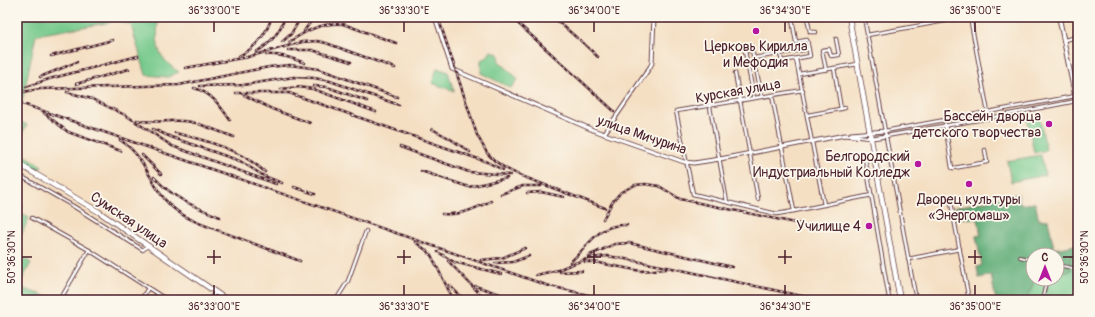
<svg xmlns="http://www.w3.org/2000/svg" width="1095" height="317" viewBox="0 0 1095 317" font-family="Pangolin,sans-serif">
	<rect width="100%" height="100%" fill="#fbf7ec"/>
	<filter id="ink" filterUnits="userSpaceOnUse"><feTurbulence type="fractalNoise" baseFrequency=".025" numOctaves="2"/><feDisplacementMap in="SourceGraphic" scale="8" xChannelSelector="R" yChannelSelector="G"/><feConvolveMatrix kernelMatrix="1 2 1 2 8 2 1 2 1" color-interpolation-filters="sRGB"/></filter>
	<filter id="wash" filterUnits="userSpaceOnUse"><feTurbulence type="fractalNoise" baseFrequency=".012" numOctaves="4" result="noise"/><feDisplacementMap in="SourceGraphic" scale="16" xChannelSelector="R" yChannelSelector="G"/><feGaussianBlur stdDeviation="0.9" result="paint"/><feColorMatrix in="noise" values="0 0 0 0 0 0 0 0 0 0 0 0 0 0 0 0 0 1.4 0 .05"/><feComposite in="paint" operator="in"/></filter>
	<g filter="url(#wash)">
		<rect width="100%" height="100%" fill="#f4dfc3"/>
		<g fill="#76c98c" stroke="#60745c" fill-rule="evenodd">
			<path d="M19 17H158C157 45 154 55 179 72L168 77 146 75 131 25 118 21 36 35 22 102 17 101V19Z"/>
			<path d="M491 51 497 53 500 58 498 60 518 79 511 88 481 73V60L487 57Z"/>
			<path d="M437 68 448 72 454 91 432 83Z"/>
			<path d="M1039 114 1046 150 1034 153 1027 117Z"/>
			<path d="M17 120 27 125 17 141Z"/>
			<path d="M17 150 42 166 40 169 37 170 17 158Z"/>
			<path d="M1041 155 1045 175 1011 182 1007 161Z"/>
			<path d="M1018 194 1020 205 1035 203 1039 220H1048L1054 249 1078 245V300H996L991 275 979 278 977 267 982 265 976 236 981 235 978 219 966 218 955 220 953 208ZM1033 255H1057V279H1033Z"/>
			<path d="M17 203 23 207 20 213 29 218 17 244Z"/>
			<path d="M17 253 31 263 18 287 45 296 41 300H17Z"/>
		</g>
		<path fill="#60ad78" stroke="#556652" d="M1018 194 1020 205 1035 203 1039 220H1048L1054 249 1077 245 1071 258V270L1069 272 1057 270V255H1033V279H1035L1027 300H996L991 275 979 278 977 267 982 265 976 236 981 235 978 219 966 218 955 220 953 208Z"/>
	</g>
	<g filter="url(#ink)">
		<g fill="none" stroke-linecap="round" stroke-linejoin="round">
			<defs>
				<g id="pedestrian">
					<path d="M1020 257 1033 260"/>
					<path d="M1057 265 1078 269"/>
					<path d="M1042 300 1047 279"/>
				</g>
				<g id="minor">
					<path d="M807 17 810 32H816"/>
					<path d="M864 17 916 300"/>
					<path d="M970 17 989 118"/>
					<path d="M867 35 967 17"/>
					<path d="M1064 40 1078 37"/>
					<path d="M780 54 782 61 810 56 807 40 796 42 792 19 796 17"/>
					<path d="M754 58 809 49"/>
					<path d="M796 59 824 205"/>
					<path d="M834 68 841 109"/>
					<path d="M826 70 822 50 829 49 831 56 839 55 836 39"/>
					<path d="M735 73 758 199"/>
					<path d="M799 74 858 64"/>
					<path d="M803 90 676 111 693 194 777 214 794 211 872 195"/>
					<path d="M772 95 794 211"/>
					<path d="M708 96 727 202"/>
					<path d="M754 98 745 51 752 50 762 97"/>
					<path d="M808 115 845 108"/>
					<path d="M945 124 952 168H954"/>
					<path d="M885 131 1075 96"/>
					<path d="M886 136 989 118 1076 101 1078 110"/>
					<path d="M865 158 889 298 891 300"/>
					<path d="M954 168 987 162 985 150"/>
					<path d="M17 174 73 206 143 250 147 246"/>
					<path d="M950 197 969 300"/>
					<path d="M32 218 89 250 60 300"/>
					<path d="M89 250 167 300"/>
					<path d="M908 259 960 249"/>
					<path d="M141 300 148 288"/>
					<path d="M209 300 215 293"/>
					<path d="M336 300 348 281 366 231"/>
				</g>
				<g id="tertiary">
					<path d="M435 17 452 69 593 130 684 162 694 163 720 159 845 135 872 138 886 136"/>
					<path d="M604 134 650 67 652 63 654 17"/>
					<path d="M851 134 885 131"/>
				</g>
				<path id="secondary" d="M1059 17 1076 101"/>
				<g id="primary">
					<path d="M849 17 900 300"/>
					<path d="M17 163 99 212 227 300"/>
				</g>
			</defs>
			<use href="#pedestrian" stroke="#643c42" stroke-width="4"/>
			<use href="#minor" stroke="#643c42" stroke-width="4.5"/>
			<use href="#tertiary" stroke="#643c42" stroke-width="5"/>
			<use href="#secondary" stroke="#643c42" stroke-width="5.5"/>
			<use href="#primary" stroke="#643c42" stroke-width="6"/>
			<use href="#pedestrian" stroke="#fff" stroke-width="2"/>
			<use href="#minor" stroke="#fff" stroke-width="2.5"/>
			<use href="#tertiary" stroke="#fff" stroke-width="3"/>
			<use href="#secondary" stroke="#fff" stroke-width="3.5"/>
			<use href="#primary" stroke="#fff" stroke-width="4.5"/>
			<defs>
				<g id="rail">
					<path d="M438 17 477 135 487 153 495 161 505 168 519 175 605 208"/>
					<path d="M511 17 614 111"/>
					<path d="M553 17 577 38"/>
					<path d="M304 31 314 17"/>
					<path d="M580 40 598 57"/>
					<path d="M282 42 291 34 301 17"/>
					<path d="M289 42C306 31 322 22 343 24L396 43"/>
					<path d="M288 50H312L351 62"/>
					<path d="M256 52C270 44 280 32 285 17"/>
					<path d="M266 55C280 54 292 58 305 63"/>
					<path d="M51 56 113 40"/>
					<path d="M239 56C256 48 266 35 272 17"/>
					<path d="M244 58 302 42 317 41 326 43 395 68"/>
					<path d="M185 68 248 57"/>
					<path d="M40 77 77 62"/>
					<path d="M76 84 129 69"/>
					<path d="M200 86 243 85 294 77 314 78 330 81 399 105"/>
					<path d="M314 86 327 87 367 101"/>
					<path d="M26 87 49 79 138 56"/>
					<path d="M194 88C211 92 221 107 230 120"/>
					<path d="M281 89 298 87 313 89 376 112"/>
					<path d="M67 92 92 99 127 116 172 146 276 184"/>
					<path d="M17 93 40 89 179 85 269 67 290 65 319 69 397 97"/>
					<path d="M236 93H289L487 162 503 170"/>
					<path d="M244 95 272 109 310 123"/>
					<path d="M17 102 546 285 609 300"/>
					<path d="M44 113 68 132 121 151"/>
					<path d="M137 120C156 125 176 117 195 123"/>
					<path d="M199 124 234 137"/>
					<path d="M153 129 171 137 240 161 264 176 282 183"/>
					<path d="M432 129 449 138 470 152"/>
					<path d="M175 133C206 140 241 150 265 172"/>
					<path d="M120 140C148 158 149 186 172 207 188 221 209 227 228 234 252 243 276 252 300 261"/>
					<path d="M400 147 469 172 510 175"/>
					<path d="M142 155 161 174"/>
					<path d="M421 171 469 187 507 178"/>
					<path d="M154 177C174 199 193 206 220 217"/>
					<path d="M294 187 315 194"/>
					<path d="M527 193 541 192 564 197"/>
					<path d="M501 194 523 186H541"/>
					<path d="M442 214C460 216 474 209 491 201"/>
					<path d="M603 219 613 201 621 192 635 185 645 184 659 186 680 199 800 224"/>
					<path d="M415 242 426 250 431 255 452 297"/>
					<path d="M438 252 454 262 501 274"/>
					<path d="M588 256 615 244 629 243 732 267"/>
					<path d="M481 260 502 258 525 248"/>
					<path d="M448 261 479 293 488 300"/>
					<path d="M570 262C590 246 597 223 627 225"/>
					<path d="M585 262H594L641 271 666 269"/>
					<path d="M495 263 513 262 529 256"/>
					<path d="M569 265 590 258 607 256 620 258 672 268 806 297"/>
					<path d="M560 272 582 271"/>
					<path d="M536 275 558 270 574 263"/>
					<path d="M449 285 459 295 468 300"/>
					<path d="M475 286 500 294"/>
				</g>
			</defs>
			<use href="#rail" stroke="#4a1f2b" stroke-width="2.5"/>
			<use href="#rail" stroke="#fbf7ec" stroke-width="1" stroke-dasharray="3" stroke-linecap="butt"/>
		</g>
	</g>
	<path fill="none" stroke="#4a1f2b" stroke-width="1.5" d="M214 22V32M404 22V32M594 22V32M785 22V32M975 22V32M214 250V264M404 250V264M594 250V264M785 250V264M975 250V264M22 257H32M207 257H221M397 257H411M587 257H601M778 257H792M968 257H982M1063 257H1073M214 285V295M404 285V295M594 285V295M785 285V295M975 285V295"/>
	<g fill="#b5179e" stroke="#fbf7ec" stroke-width="1.5">
		<circle cx="756" cy="31" r="4"/>
		<circle cx="1049" cy="124" r="4"/>
		<circle cx="918" cy="164" r="4"/>
		<circle cx="969" cy="184" r="4"/>
		<circle cx="869" cy="226" r="4"/>
	</g>
	<g text-anchor="middle" dominant-baseline="central" stroke-width="3.5" stroke-linejoin="round" paint-order="stroke">
		<g font-size="14" fill="#4a1f2b" stroke="#fbf7ec" text-anchor="end">
			<text x="756" y="46" text-anchor="middle">Церковь Кирилла<tspan x="756" dy="16">и Мефодия</tspan></text>
			<text x="1041" y="116">Бассейн дворца<tspan x="1041" dy="16">детского творчества</tspan></text>
			<text x="910" y="156">Белгородский<tspan x="910" dy="16">Индустриальный Колледж</tspan></text>
			<text x="969" y="199" text-anchor="middle">Дворец культуры<tspan x="969" dy="16">«Энергомаш»</tspan></text>
			<text x="861" y="226">Училище 4</text>
		</g>
		<g font-size="14" fill="#4a1f2b" stroke="#fbf7ec">
			<text transform="translate(738 91) rotate(-10)">Курская улица</text>
			<text transform="translate(642 135) rotate(19)">улица Мичурина</text>
			<text transform="translate(129 220) rotate(34)">Сумская улица</text>
		</g>
	</g>
	<rect width="1095" height="317" fill="none" stroke="#fbf7ec" stroke-width="44"/>
	<g transform="translate(1045 267)"><circle r="19" fill="#fbf7ec" stroke="#b4a19f"/>
	<path d="M0-3L7 15L0 10L-7 15Z" fill="#b5179e"/>
	<text y="-6" font-size="11" font-weight="bold" text-anchor="middle" fill="#4a1f2b">С</text>
	</g>
	<rect x="22" y="22" width="1051" height="273" fill="none" stroke="#4a1f2b" stroke-width="1.5"/>
	<g font-size="10" text-anchor="middle" fill="#4a1f2b">
		<text x="214" y="14">36°33'00"E</text>
		<text x="404" y="14">36°33'30"E</text>
		<text x="594" y="14">36°34'00"E</text>
		<text x="785" y="14">36°34'30"E</text>
		<text x="975" y="14">36°35'00"E</text>
		<text transform="translate(11 257) rotate(-90)" y="4">50°36'30"N</text>
		<text transform="translate(1084 257) rotate(-90)" y="4">50°36'30"N</text>
		<text x="214" y="310">36°33'00"E</text>
		<text x="404" y="310">36°33'30"E</text>
		<text x="594" y="310">36°34'00"E</text>
		<text x="785" y="310">36°34'30"E</text>
		<text x="975" y="310">36°35'00"E</text>
	</g>
</svg>
